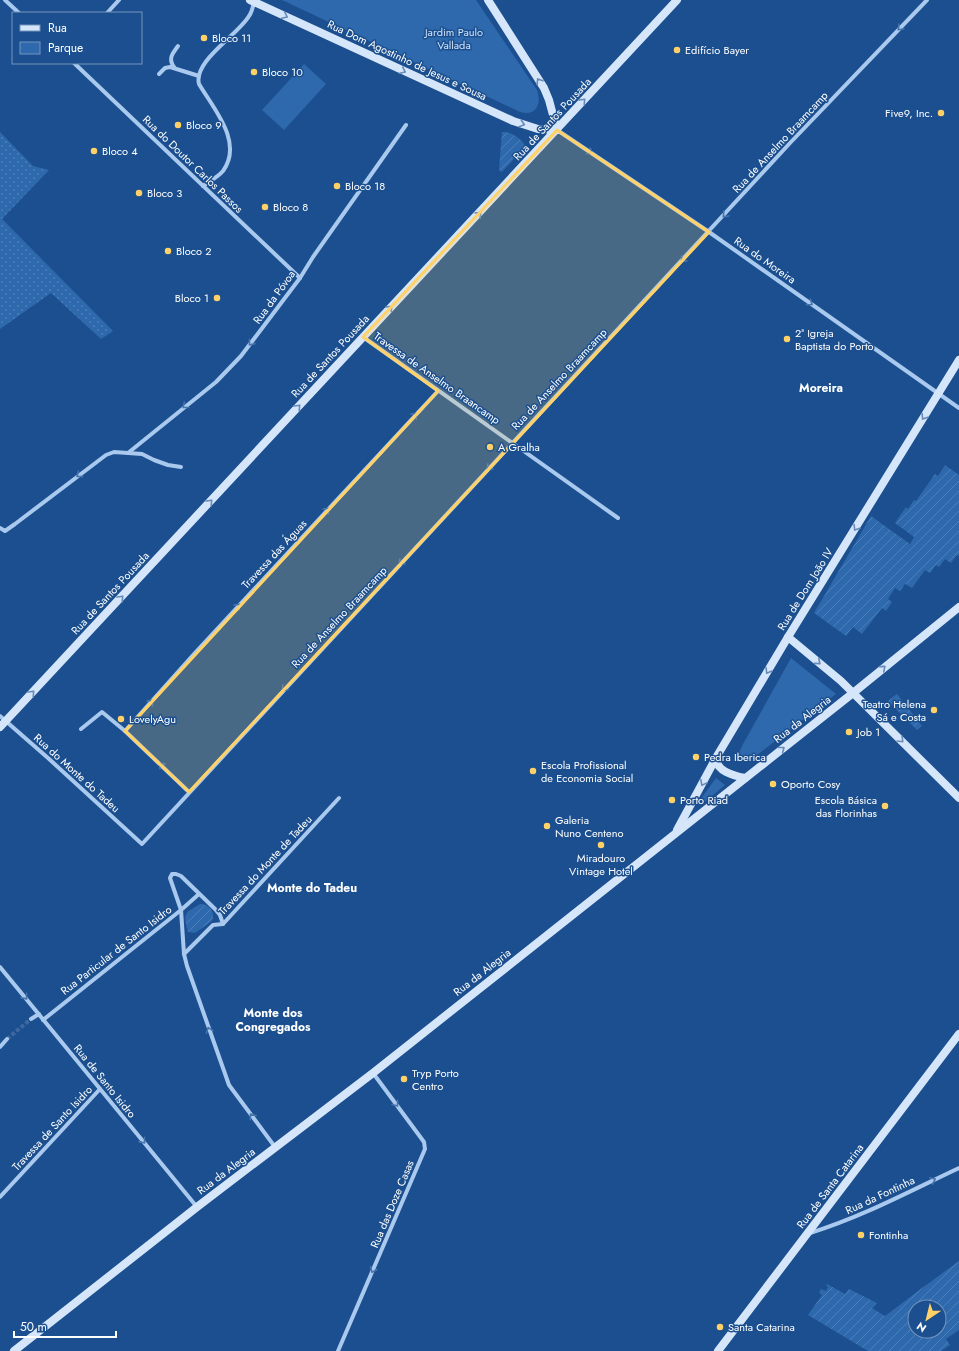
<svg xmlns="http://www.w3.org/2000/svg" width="959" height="1351" viewBox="0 0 959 1351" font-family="Jost,sans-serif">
	<defs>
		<pattern id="grass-dots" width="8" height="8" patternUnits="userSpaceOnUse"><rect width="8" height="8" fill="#2e69ad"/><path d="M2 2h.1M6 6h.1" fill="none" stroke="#4d80b9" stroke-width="1.8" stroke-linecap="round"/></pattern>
		<pattern id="garden-furrows" width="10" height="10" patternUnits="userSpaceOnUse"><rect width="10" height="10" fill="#2e69ad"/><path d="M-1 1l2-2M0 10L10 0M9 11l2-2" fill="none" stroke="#4d80b9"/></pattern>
	</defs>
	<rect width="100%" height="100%" fill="#1b4f8f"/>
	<path fill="url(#grass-dots)" d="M0 132 33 166 49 170 2 219 113 331 101 339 51 293 0 329Z"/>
	<g fill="#2e69ad">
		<path d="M282 0H476L537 90C542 104 536 117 520 112Z"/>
		<path d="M304 64 326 84 284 130 262 110Z"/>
		<path d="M791 658 836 694 748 762 741 761 738 755 743 744Z"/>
		<path d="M716 778 725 785 700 806 697 804Z"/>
	</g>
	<g fill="url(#garden-furrows)" fill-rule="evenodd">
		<path d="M502 132C510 131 522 139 525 146L522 150 502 172 499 170Z"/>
		<path d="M945 465 959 475V556L957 555 951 563 945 559 939 567 936 565 930 573 925 570 912 588 905 584 900 591 895 588 888 599 892 602 886 611 882 608 862 634 853 627 846 636 814 613 871 516 910 544 914 537 895 523 906 507 908 509 914 500 916 501 935 474 938 476Z"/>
		<path d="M897 694 922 726 917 730 888 701Z"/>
		<path d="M200 904C209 903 216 913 212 921L195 933 188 932C183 913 184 914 200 904Z"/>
		<path d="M959 1261V1330L946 1339 950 1345 941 1351H868L808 1315 822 1295 819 1293 821 1289 826 1291 828 1287 826 1285 827 1284 845 1294 849 1289 877 1303 872 1308 885 1316 922 1288ZM915 1307H939V1331H915Z"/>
	</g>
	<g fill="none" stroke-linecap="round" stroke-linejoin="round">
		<path stroke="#3d69a0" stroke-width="4" stroke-dasharray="4 2" stroke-linecap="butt" d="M7 1039 31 1019"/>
		<g stroke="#a9c9ee" stroke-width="4">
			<path d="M5 0 19 13"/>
			<path d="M107 13 119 0"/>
			<path d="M74 63 300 278"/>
			<path d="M174 67C168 59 172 54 178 46"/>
			<path d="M159 74 165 68 170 67 199 76"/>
			<path d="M557 130 709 232 959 408"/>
			<path d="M203 186C210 181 218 177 223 171 244 142 213 108 199 84 193 61 238 35 249 16 252 12 253 7 254 2"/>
			<path d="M363 337 618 518"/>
			<path d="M128 453 142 454 154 460 168 465 181 467"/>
			<path d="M0 528 5 531 15 524 106 455 114 452 128 453 216 382 241 356 300 278 313 257 406 125"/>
			<path d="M0 716 48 758 142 844 790 143 927 0"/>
			<path d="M81 729 102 712 125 731 189 792"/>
			<path d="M125 731 194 654 438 391"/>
			<path d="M223 924 220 915 215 909 181 876 176 874H172L170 878 181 910 184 954 187 966 229 1085 275 1147"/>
			<path d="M184 954 213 925 223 924 339 798"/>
			<path d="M0 967 197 1207"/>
			<path d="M31 1019 39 1014"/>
			<path d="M43 1020 181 910 199 894"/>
			<path d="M0 1047 7 1039"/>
			<path d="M0 1197 100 1089"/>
			<path d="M810 1233C862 1217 910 1191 959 1168"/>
			<path d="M338 1351 425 1149 424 1142 373 1073"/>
		</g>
		<g stroke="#d6e6fa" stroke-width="8">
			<path d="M250 0 513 121 538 129 557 130"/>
			<path d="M488 0 544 88 549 100 557 130"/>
			<path d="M788 637 841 681 959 798"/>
			<path d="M0 727 677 0"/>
			<path d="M717 757C714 771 735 776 745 778"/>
			<path d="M677 830 717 756 788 637 959 360"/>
			<path d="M14 1351 197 1207 373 1073 853 693 959 607"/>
			<path d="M718 1351 959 1034"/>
		</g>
	</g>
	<defs><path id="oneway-chevron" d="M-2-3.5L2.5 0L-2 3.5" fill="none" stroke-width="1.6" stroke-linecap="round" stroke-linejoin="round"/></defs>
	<g stroke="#668bba">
		<use href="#oneway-chevron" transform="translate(285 16) rotate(25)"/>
		<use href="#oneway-chevron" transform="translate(403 71) rotate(25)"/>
		<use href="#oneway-chevron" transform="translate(539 81) rotate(-122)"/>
		<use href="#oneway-chevron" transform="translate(583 101) rotate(-47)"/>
		<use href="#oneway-chevron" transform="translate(522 124) rotate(18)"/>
		<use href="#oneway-chevron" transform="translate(479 214) rotate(-47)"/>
		<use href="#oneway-chevron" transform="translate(390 308) rotate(-47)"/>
		<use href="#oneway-chevron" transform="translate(298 407) rotate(-47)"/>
		<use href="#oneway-chevron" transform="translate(924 417) rotate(122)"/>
		<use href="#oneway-chevron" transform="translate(210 502) rotate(-47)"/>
		<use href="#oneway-chevron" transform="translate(856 528) rotate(122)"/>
		<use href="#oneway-chevron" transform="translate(121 598) rotate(-47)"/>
		<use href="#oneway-chevron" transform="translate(818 662) rotate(40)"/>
		<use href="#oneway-chevron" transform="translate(883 668) rotate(-40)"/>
		<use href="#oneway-chevron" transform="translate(768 671) rotate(121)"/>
		<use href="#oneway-chevron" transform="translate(32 693) rotate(-47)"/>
		<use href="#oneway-chevron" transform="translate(901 740) rotate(45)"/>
		<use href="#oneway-chevron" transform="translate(782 749) rotate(-38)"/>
		<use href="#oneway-chevron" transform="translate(703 783) rotate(118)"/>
	</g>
	<g stroke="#4674ac">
		<use href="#oneway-chevron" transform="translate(900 28) rotate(134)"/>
		<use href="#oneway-chevron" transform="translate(590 152) rotate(34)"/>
		<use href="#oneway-chevron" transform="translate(725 215) rotate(133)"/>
		<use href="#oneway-chevron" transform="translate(683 260) rotate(133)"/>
		<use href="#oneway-chevron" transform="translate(810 303) rotate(35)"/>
		<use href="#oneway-chevron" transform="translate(251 343) rotate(129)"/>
		<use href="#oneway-chevron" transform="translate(185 406) rotate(141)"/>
		<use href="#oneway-chevron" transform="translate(415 415) rotate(-47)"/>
		<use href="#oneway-chevron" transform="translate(489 468) rotate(133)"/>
		<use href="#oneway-chevron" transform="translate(79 475) rotate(143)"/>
		<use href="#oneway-chevron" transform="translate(327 510) rotate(-47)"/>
		<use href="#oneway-chevron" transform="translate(401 563) rotate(133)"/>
		<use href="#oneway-chevron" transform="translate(238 606) rotate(-47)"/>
		<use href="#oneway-chevron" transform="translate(284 689) rotate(133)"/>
		<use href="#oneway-chevron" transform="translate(151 702) rotate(-48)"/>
		<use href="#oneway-chevron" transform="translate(161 765) rotate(-136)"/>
		<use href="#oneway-chevron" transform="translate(25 997) rotate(51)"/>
		<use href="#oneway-chevron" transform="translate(209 1030) rotate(-110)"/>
		<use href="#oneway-chevron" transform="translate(396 1104) rotate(53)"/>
		<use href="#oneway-chevron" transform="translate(252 1116) rotate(-126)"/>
		<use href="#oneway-chevron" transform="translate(143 1141) rotate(51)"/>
		<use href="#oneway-chevron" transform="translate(933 1180) rotate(-25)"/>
		<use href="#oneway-chevron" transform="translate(373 1270) rotate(113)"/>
	</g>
	<path fill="#ffd166" fill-opacity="0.2" stroke="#ffd166" stroke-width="3" stroke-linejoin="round" d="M557 130 709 232 189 792 125 731 438 391 363 337Z"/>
	<g fill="#ffd166" stroke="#1b4f8f" stroke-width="1.5">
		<circle cx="204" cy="38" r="4"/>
		<circle cx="677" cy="50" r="4"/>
		<circle cx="254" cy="72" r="4"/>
		<circle cx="941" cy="113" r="4"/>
		<circle cx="178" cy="125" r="4"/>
		<circle cx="94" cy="151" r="4"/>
		<circle cx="337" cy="186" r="4"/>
		<circle cx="139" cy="193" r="4"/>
		<circle cx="265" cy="207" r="4"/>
		<circle cx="168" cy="251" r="4"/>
		<circle cx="217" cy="298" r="4"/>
		<circle cx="787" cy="339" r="4"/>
		<circle cx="490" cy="447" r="4"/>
		<circle cx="934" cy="710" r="4"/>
		<circle cx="121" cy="719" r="4"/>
		<circle cx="849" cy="732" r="4"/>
		<circle cx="696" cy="757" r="4"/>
		<circle cx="533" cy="771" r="4"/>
		<circle cx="773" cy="784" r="4"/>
		<circle cx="672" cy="800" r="4"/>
		<circle cx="885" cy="806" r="4"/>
		<circle cx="547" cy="826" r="4"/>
		<circle cx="601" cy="845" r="4"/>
		<circle cx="404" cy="1079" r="4"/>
		<circle cx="861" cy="1235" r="4"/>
		<circle cx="720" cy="1327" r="4"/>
	</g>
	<g text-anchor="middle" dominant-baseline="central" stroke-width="3" stroke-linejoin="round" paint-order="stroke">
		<g font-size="11" fill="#cfe3fa" stroke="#1b4f8f">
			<text x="454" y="32">Jardim Paulo<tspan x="454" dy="13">Vallada</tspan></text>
		</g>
		<g font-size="11" fill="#fff" stroke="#1b4f8f" text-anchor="start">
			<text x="212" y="38">Bloco 11</text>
			<text x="685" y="50">Edifício Bayer</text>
			<text x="262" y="72">Bloco 10</text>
			<text x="933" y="113" text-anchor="end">Five9, Inc.</text>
			<text x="186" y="125">Bloco 9</text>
			<text x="102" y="151">Bloco 4</text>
			<text x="345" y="186">Bloco 18</text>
			<text x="147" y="193">Bloco 3</text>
			<text x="273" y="207">Bloco 8</text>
			<text x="176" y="251">Bloco 2</text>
			<text x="209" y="298" text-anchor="end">Bloco 1</text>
			<text x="795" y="333">2ª Igreja<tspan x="795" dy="13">Baptista do Porto</tspan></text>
			<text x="498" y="447">A Gralha</text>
			<text x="926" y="704" text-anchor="end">Teatro Helena<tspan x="926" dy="13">Sá e Costa</tspan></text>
			<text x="129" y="719">LovelyAgu</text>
			<text x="857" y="732">Job 1</text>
			<text x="704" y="757">Pedra Iberica</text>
			<text x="541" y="765">Escola Profissional<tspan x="541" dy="13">de Economia Social</tspan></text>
			<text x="781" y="784">Oporto Cosy</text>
			<text x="680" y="800">Porto Riad</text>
			<text x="877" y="800" text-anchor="end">Escola Básica<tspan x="877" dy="13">das Florinhas</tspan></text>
			<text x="555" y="820">Galeria<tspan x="555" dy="13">Nuno Centeno</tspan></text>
			<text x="601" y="858" text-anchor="middle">Miradouro<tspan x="601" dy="13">Vintage Hotel</tspan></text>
			<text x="412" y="1073">Tryp Porto<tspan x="412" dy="13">Centro</tspan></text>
			<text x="869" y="1235">Fontinha</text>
			<text x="728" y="1327">Santa Catarina</text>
		</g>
		<g font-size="11" fill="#fff" stroke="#1b4f8f">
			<text transform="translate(407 60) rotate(25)">Rua Dom Agostinho de Jesus e Sousa</text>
			<text transform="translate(552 119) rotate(-47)">Rua de Santos Pousada</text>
			<text transform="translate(780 142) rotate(-47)">Rua de Anselmo Braamcamp</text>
			<text transform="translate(193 164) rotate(44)">Rua do Doutor Carlos Passos</text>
			<text transform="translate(765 260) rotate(35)">Rua do Moreira</text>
			<text transform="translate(274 297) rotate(-54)">Rua da Póvoa</text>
			<text transform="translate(330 356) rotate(-47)">Rua de Santos Pousada</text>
			<text transform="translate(437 378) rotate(35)">Travessa de Anselmo Braancamp</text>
			<text transform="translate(559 379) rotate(-47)">Rua de Anselmo Braamcamp</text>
			<text transform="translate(274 554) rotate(-47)">Travessa das Águas</text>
			<text transform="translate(805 589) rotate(-58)">Rua de Dom João IV</text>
			<text transform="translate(110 593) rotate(-47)">Rua de Santos Pousada</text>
			<text transform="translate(339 617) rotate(-47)">Rua de Anselmo Braamcamp</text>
			<text transform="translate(802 719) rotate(-38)">Rua da Alegria</text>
			<text transform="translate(77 773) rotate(42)">Rua do Monte do Tadeu</text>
			<text transform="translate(265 865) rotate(-47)">Travessa do Monte de Tadeu</text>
			<text transform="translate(116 950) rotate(-38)">Rua Particular de Santo Isidro</text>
			<text transform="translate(482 972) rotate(-38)">Rua da Alegria</text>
			<text transform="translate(105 1081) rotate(51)">Rua de Santo Isidro</text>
			<text transform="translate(52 1128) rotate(-47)">Travessa de Santo Isidro</text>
			<text transform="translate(226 1171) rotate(-37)">Rua da Alegria</text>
			<text transform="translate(830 1186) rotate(-53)">Rua de Santa Catarina</text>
			<text transform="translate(880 1195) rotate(-25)">Rua da Fontinha</text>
			<text transform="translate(392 1204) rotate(-67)">Rua das Doze Casas</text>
		</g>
		<g font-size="12" font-weight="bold" fill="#fff" stroke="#1b4f8f">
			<text x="821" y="388">Moreira</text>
			<text x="312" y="888">Monte do Tadeu</text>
			<text x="273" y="1013">Monte dos<tspan x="273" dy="14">Congregados</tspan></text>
		</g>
	</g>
	<rect x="12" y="12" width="130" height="52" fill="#1b4f8f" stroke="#7695bc"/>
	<rect x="20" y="25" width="20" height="6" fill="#d6e6fa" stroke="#7695bc"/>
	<text x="48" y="32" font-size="12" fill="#ffffff">Rua</text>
	<rect x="20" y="42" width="20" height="12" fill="#2e69ad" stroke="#7695bc"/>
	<text x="48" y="52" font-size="12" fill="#ffffff">Parque</text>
	<g transform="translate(927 1319) rotate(215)"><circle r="19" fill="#1b4f8f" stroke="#7695bc"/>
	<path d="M0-3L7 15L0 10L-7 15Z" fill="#ffd166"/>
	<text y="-6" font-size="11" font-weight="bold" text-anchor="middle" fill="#ffffff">N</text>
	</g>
	<path d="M14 1331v6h102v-6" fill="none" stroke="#ffffff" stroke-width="2"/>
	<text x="20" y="1331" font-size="12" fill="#ffffff" stroke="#1b4f8f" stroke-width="3" paint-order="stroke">50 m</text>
</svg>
